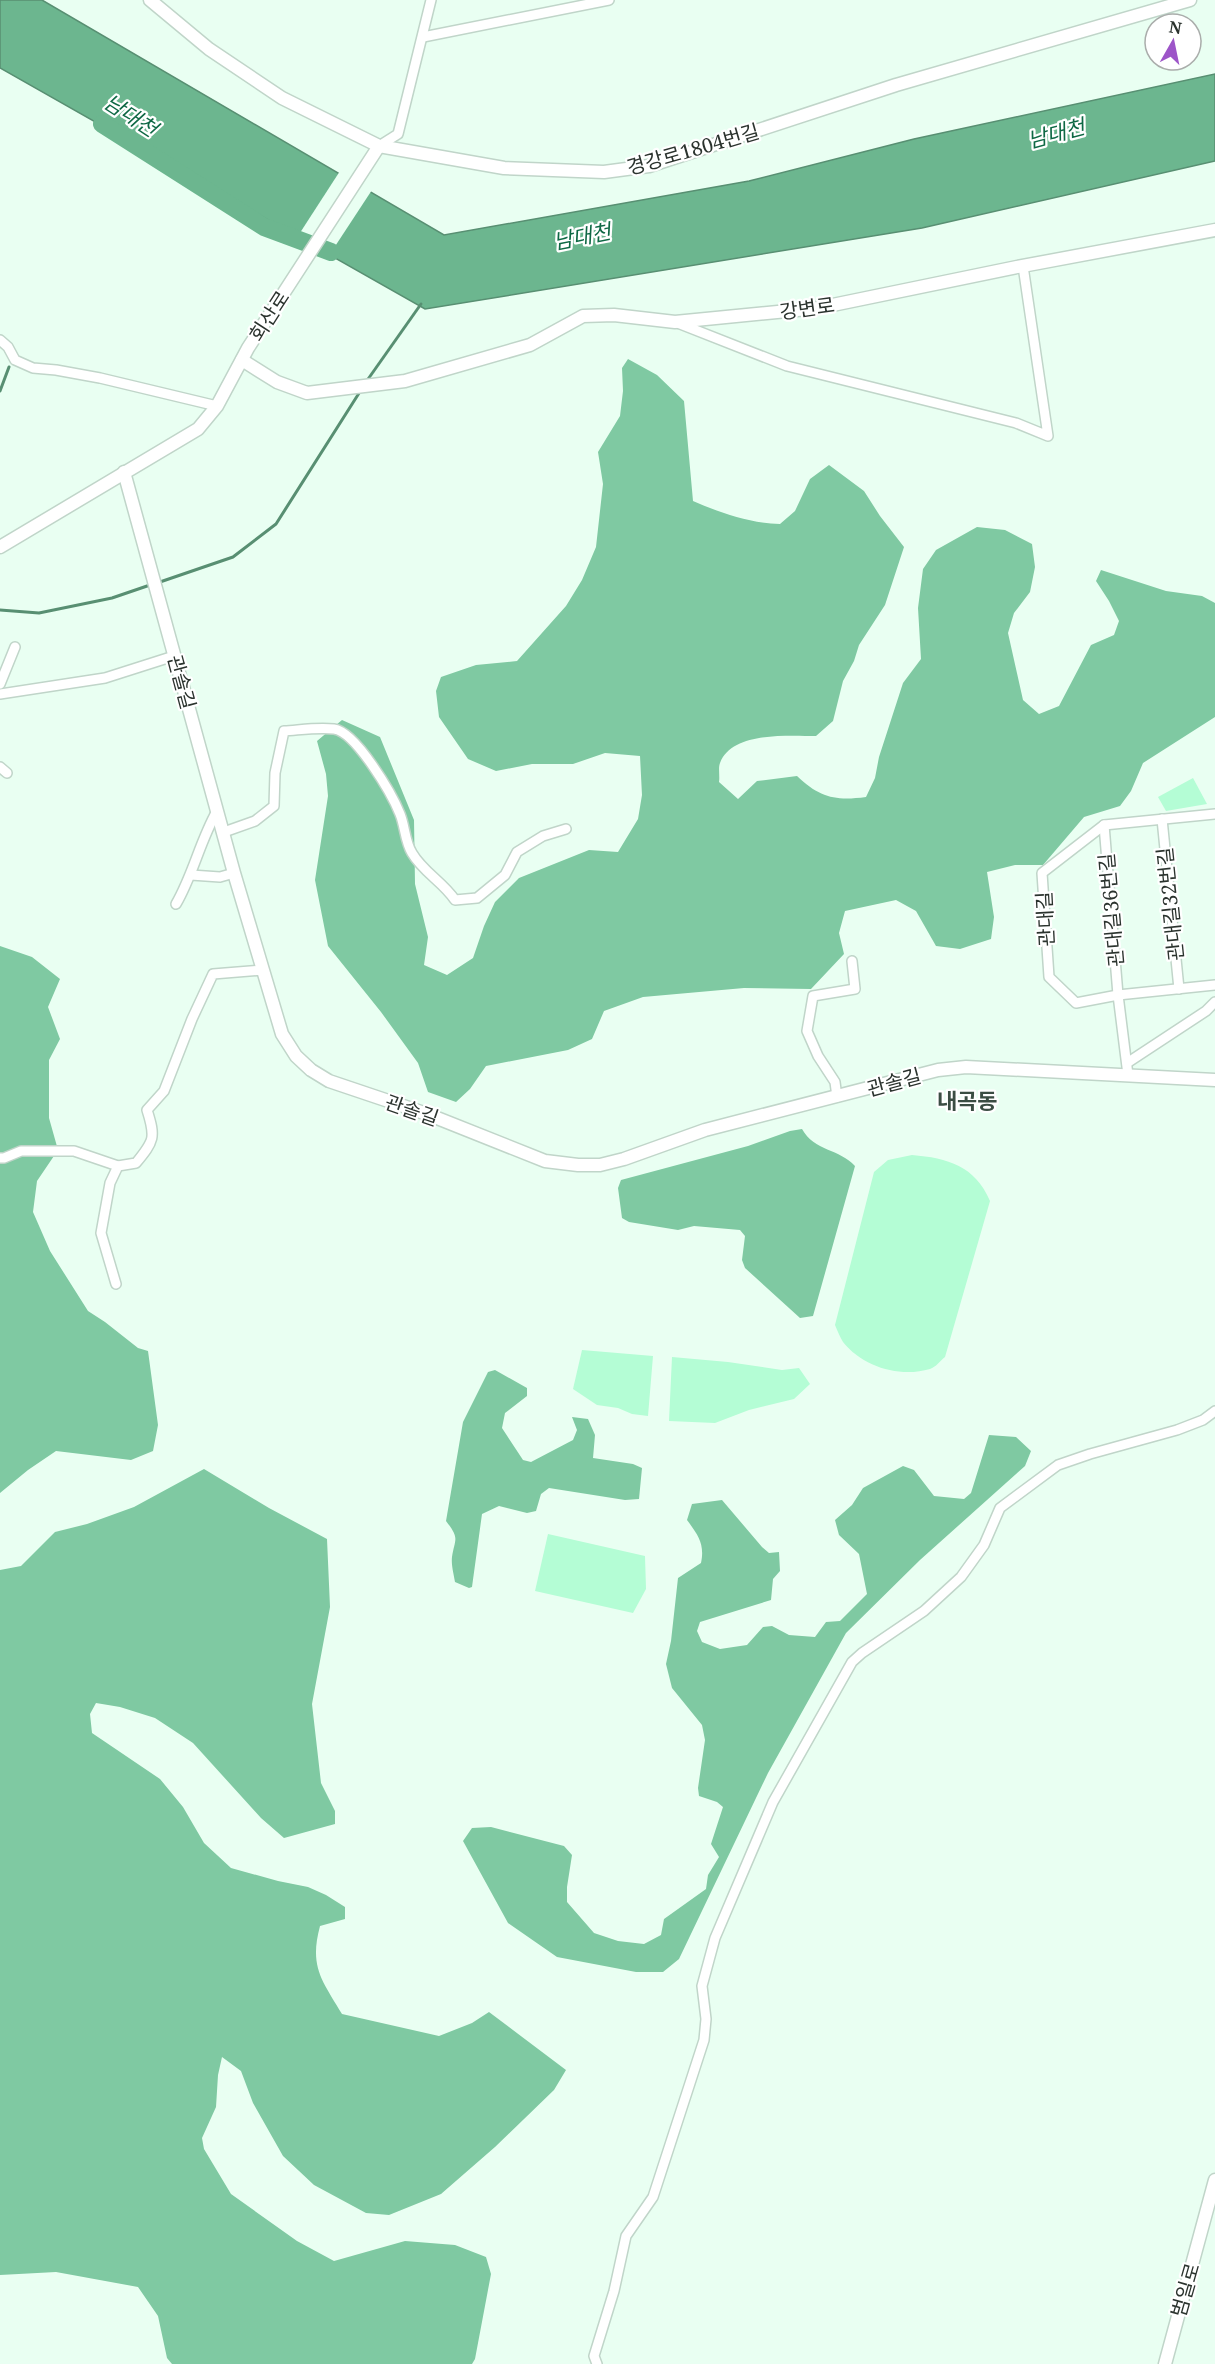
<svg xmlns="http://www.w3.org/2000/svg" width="1215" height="2364" viewBox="0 0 1215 2364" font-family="'Noto Serif','Noto Sans KR',serif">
	<rect width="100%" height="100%" fill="#e9fff2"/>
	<g fill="#b4fdd5">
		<path d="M1193 778 1207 804 1166 811 1158 797Z"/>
		<path d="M912 1155C948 1158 975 1166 990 1201L945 1357C940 1361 936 1367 930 1369 900 1378 863 1367 843 1342 840 1337 837 1330 835 1325L874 1172 888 1160Z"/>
		<path d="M582 1350 653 1356 648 1416 632 1414 618 1408 597 1405 573 1389Z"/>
		<path d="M672 1357 728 1362 782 1370 799 1368 810 1384 794 1399 749 1410 715 1423 669 1421Z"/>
		<path d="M548 1534 645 1556 646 1589 633 1613 535 1591Z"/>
	</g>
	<g fill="#7fc9a2">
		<path d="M628 359 657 375 684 401 693 501C721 513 749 523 780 524L795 511 810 479 829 465 864 491 880 516 904 547 885 605 859 645 854 661 843 681 833 721 816 736C789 736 732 731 720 763 718 768 720 776 719 782L738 799 757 781 797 776C820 798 836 801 866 797L875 778 879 757 903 683 921 659 918 608 923 569 936 550 977 527 1005 530 1032 544 1035 567 1030 592 1014 613 1008 633 1023 700 1039 714 1059 706 1091 645 1114 635 1119 621 1109 601 1096 581 1101 570 1166 591 1202 596 1215 603V717L1143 763 1131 791 1120 806 1084 817 1043 865H1015L987 872 994 917 991 939 960 949 936 946 916 911 896 900 845 911 839 933 844 954 811 989 744 988 643 997 604 1011 592 1039 568 1050 486 1066 470 1089 456 1102 428 1092 418 1063 381 1012 328 946 315 880 328 796 326 774 317 741 342 720 380 737 414 820 415 884 428 937 424 965 447 975 473 958 484 926 495 902 519 878 589 850 618 852 638 819 642 795 640 756 605 753 573 764H532L496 771 468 759 439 717 436 691 441 677 476 665 517 661 566 606 582 580 596 547 603 484 598 452 620 416 623 391 622 368Z"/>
		<path d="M0 946 32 957 60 979 48 1007 60 1039 49 1060V1118L58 1150 37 1181 33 1212 50 1251 88 1311 105 1322 138 1348 148 1351 158 1425 153 1451 131 1460 56 1451 28 1470 0 1493Z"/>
		<path d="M802 1129C814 1151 840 1149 855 1166L813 1316 800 1318 745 1268 742 1260 745 1236 740 1230 694 1226 678 1230 629 1222 622 1218 618 1188 621 1180 748 1146 790 1131Z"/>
		<path d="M495 1370 527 1388V1396L505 1413 502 1428 523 1460 531 1462 573 1440 577 1430 572 1417 588 1419 595 1435 593 1458 633 1464 642 1468 639 1499 625 1500 549 1488 541 1494 536 1511 527 1513 499 1506 482 1514 472 1587 469 1588 455 1582C454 1575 451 1565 452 1557 455 1538 460 1539 446 1521L463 1422 488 1372Z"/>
		<path d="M989 1435 1016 1437 1031 1451 1025 1466 920 1560 846 1633 768 1773 679 1959 663 1972H636L557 1957 508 1923 463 1841 472 1828 491 1827 564 1846 572 1855 567 1887V1902L594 1933 618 1941 644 1944 661 1935 664 1919 706 1889 708 1875 719 1857 711 1844 723 1807 717 1802 699 1796 698 1788 705 1740 702 1725 672 1688 666 1664 671 1641 678 1578 701 1563C705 1544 698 1535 687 1520L692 1504 722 1500 762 1547 769 1553 779 1552 780 1571 773 1579 771 1600 700 1622 697 1631 702 1642 720 1649 747 1645 763 1627 772 1626 789 1635 815 1637 826 1622 840 1621 867 1594 859 1554 839 1535 835 1520 852 1505 863 1488 903 1466 914 1470 934 1496 964 1499 971 1493Z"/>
		<path d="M204 1469 269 1508 327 1539 330 1607 312 1704 321 1783 335 1811V1824L284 1838 261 1818 193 1743 155 1718 120 1707 96 1703 90 1714 92 1733 160 1779 183 1807 204 1843 231 1868 278 1881 308 1887 326 1895 345 1907V1919L320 1926C309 1967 322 1980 342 2014L439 2036 472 2023 489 2012 566 2070 554 2090 495 2147 441 2194 389 2215 366 2213 314 2185 283 2156 253 2103 241 2071 222 2057 218 2075 216 2107 202 2138 204 2149 231 2194 297 2241 334 2261 405 2241 455 2245 486 2257 491 2274 475 2359 472 2364H172L167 2358 158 2316 138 2287 56 2272 0 2275V1570L21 1566 55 1532 87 1524 134 1507Z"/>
	</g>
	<path fill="#6cb68f" stroke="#588f72" stroke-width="1.5" d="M0 0H42L444 235 749 181 914 139 1215 74V161L922 228 425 309 0 68Z"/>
	<path fill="#e9fff2" d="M340 171 372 190 328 257 296 239Z"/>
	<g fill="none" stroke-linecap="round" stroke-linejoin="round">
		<g stroke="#588f72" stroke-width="3">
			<path d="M366 382 421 304"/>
			<path d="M0 391 9 367"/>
			<path d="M157 583 233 557 276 524 361 390"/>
			<path d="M0 610 39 613 112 598 150 585"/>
		</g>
		<path stroke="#6cb68f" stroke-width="18" d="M102 124 264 227 331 252"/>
		<defs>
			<g id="minor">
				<path d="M423 37 609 0"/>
				<path d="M379 146 398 134 431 0"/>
				<path d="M675 322 787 366 1016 423 1048 436 1023 266"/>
				<path d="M0 340 8 347 15 360 33 368 56 370 100 378 217 406"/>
				<path d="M0 684 15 647"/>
				<path d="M0 694 105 678 174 656"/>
				<path d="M0 767 7 773"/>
				<path d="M1215 814 1104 825 1042 873 1049 977 1076 1003 1118 995 1215 985"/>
				<path d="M1162 819 1179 989"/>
				<path d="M1104 825 1118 995 1128 1075"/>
				<path d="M224 832 255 821 274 806 275 773 284 731C300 730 318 727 334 729 356 732 392 794 400 814 405 826 405 842 412 853 423 872 443 882 455 900L477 898 505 875 517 852 543 836 566 829"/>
				<path d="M191 875 220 877 234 873"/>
				<path d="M176 904C193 875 200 841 217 811"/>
				<path d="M1127 1063 1206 1011 1215 1002"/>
				<path d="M837 1097 835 1082 818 1056 807 1031 813 996 855 989 852 961"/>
				<path d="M0 1158H4L21 1151H74L118 1166"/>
				<path d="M116 1284 101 1233 110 1183 118 1166 136 1163C154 1141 156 1138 147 1110L164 1091 192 1019 213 974 263 970"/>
				<path d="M597 2364 594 2356 614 2291 626 2236 653 2197 704 2040 706 2019 702 1986 715 1938 773 1802 852 1662 862 1653 924 1611 961 1577 984 1545 1000 1508 1058 1465 1090 1454 1177 1430 1203 1420 1215 1411"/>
			</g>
			<g id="tertiary">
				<path d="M150 0 209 49 282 98 379 146 504 168 604 172 649 166 896 85 1190 0"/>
				<path d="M242 360 277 382 307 393 405 381 530 345 583 316 614 315 675 322 818 308 1017 267 1215 230"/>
				<path d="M124 472 234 873 282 1034 296 1056 311 1070 329 1081 427 1114 545 1161 578 1165H600L624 1159 705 1130 938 1070 966 1067 1215 1080"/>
				<path d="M0 547 198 429 217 406 248 348 379 146"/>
				<path d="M1165 2364 1215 2180"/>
			</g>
		</defs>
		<use href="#minor" stroke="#c0d5c9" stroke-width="12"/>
		<use href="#tertiary" stroke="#c0d5c9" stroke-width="15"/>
		<use href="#minor" stroke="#fff" stroke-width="9"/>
		<use href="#tertiary" stroke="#fff" stroke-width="12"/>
	</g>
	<g text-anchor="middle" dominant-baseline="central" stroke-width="4.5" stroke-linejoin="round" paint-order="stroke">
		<g font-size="20" fill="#2b332e" stroke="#fff">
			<text transform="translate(693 149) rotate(-16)">경강로1804번길</text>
			<text transform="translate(807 308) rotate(-8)">강변로</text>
			<text transform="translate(269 316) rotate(-57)">회산로</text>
			<text transform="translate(182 682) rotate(75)">관솔길</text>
			<text transform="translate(1170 904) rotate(-96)">관대길32번길</text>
			<text transform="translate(1111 910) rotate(-95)">관대길36번길</text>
			<text transform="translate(1045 919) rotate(-93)">관대길</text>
			<text transform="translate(894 1082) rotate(-15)">관솔길</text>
			<text transform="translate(412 1110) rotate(19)">관솔길</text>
			<text transform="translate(1185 2290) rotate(-74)">범일로</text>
		</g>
		<g font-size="21" font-style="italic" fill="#0e6844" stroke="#fff">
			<text transform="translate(131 115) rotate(33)">남대천</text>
			<text transform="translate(1056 133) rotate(-15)">남대천</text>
			<text transform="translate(582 236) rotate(-11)">남대천</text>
		</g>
		<g font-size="22" font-weight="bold" fill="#3b4d43" stroke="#fff">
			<text x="967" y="1100">내곡동</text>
		</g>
	</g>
	<g transform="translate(1173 42) rotate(9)"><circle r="28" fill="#ffffff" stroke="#aaadab" stroke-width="1.5"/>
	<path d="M0-4.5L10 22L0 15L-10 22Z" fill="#9d55c8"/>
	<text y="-9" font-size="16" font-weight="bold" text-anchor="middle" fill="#2b332e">N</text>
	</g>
</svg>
